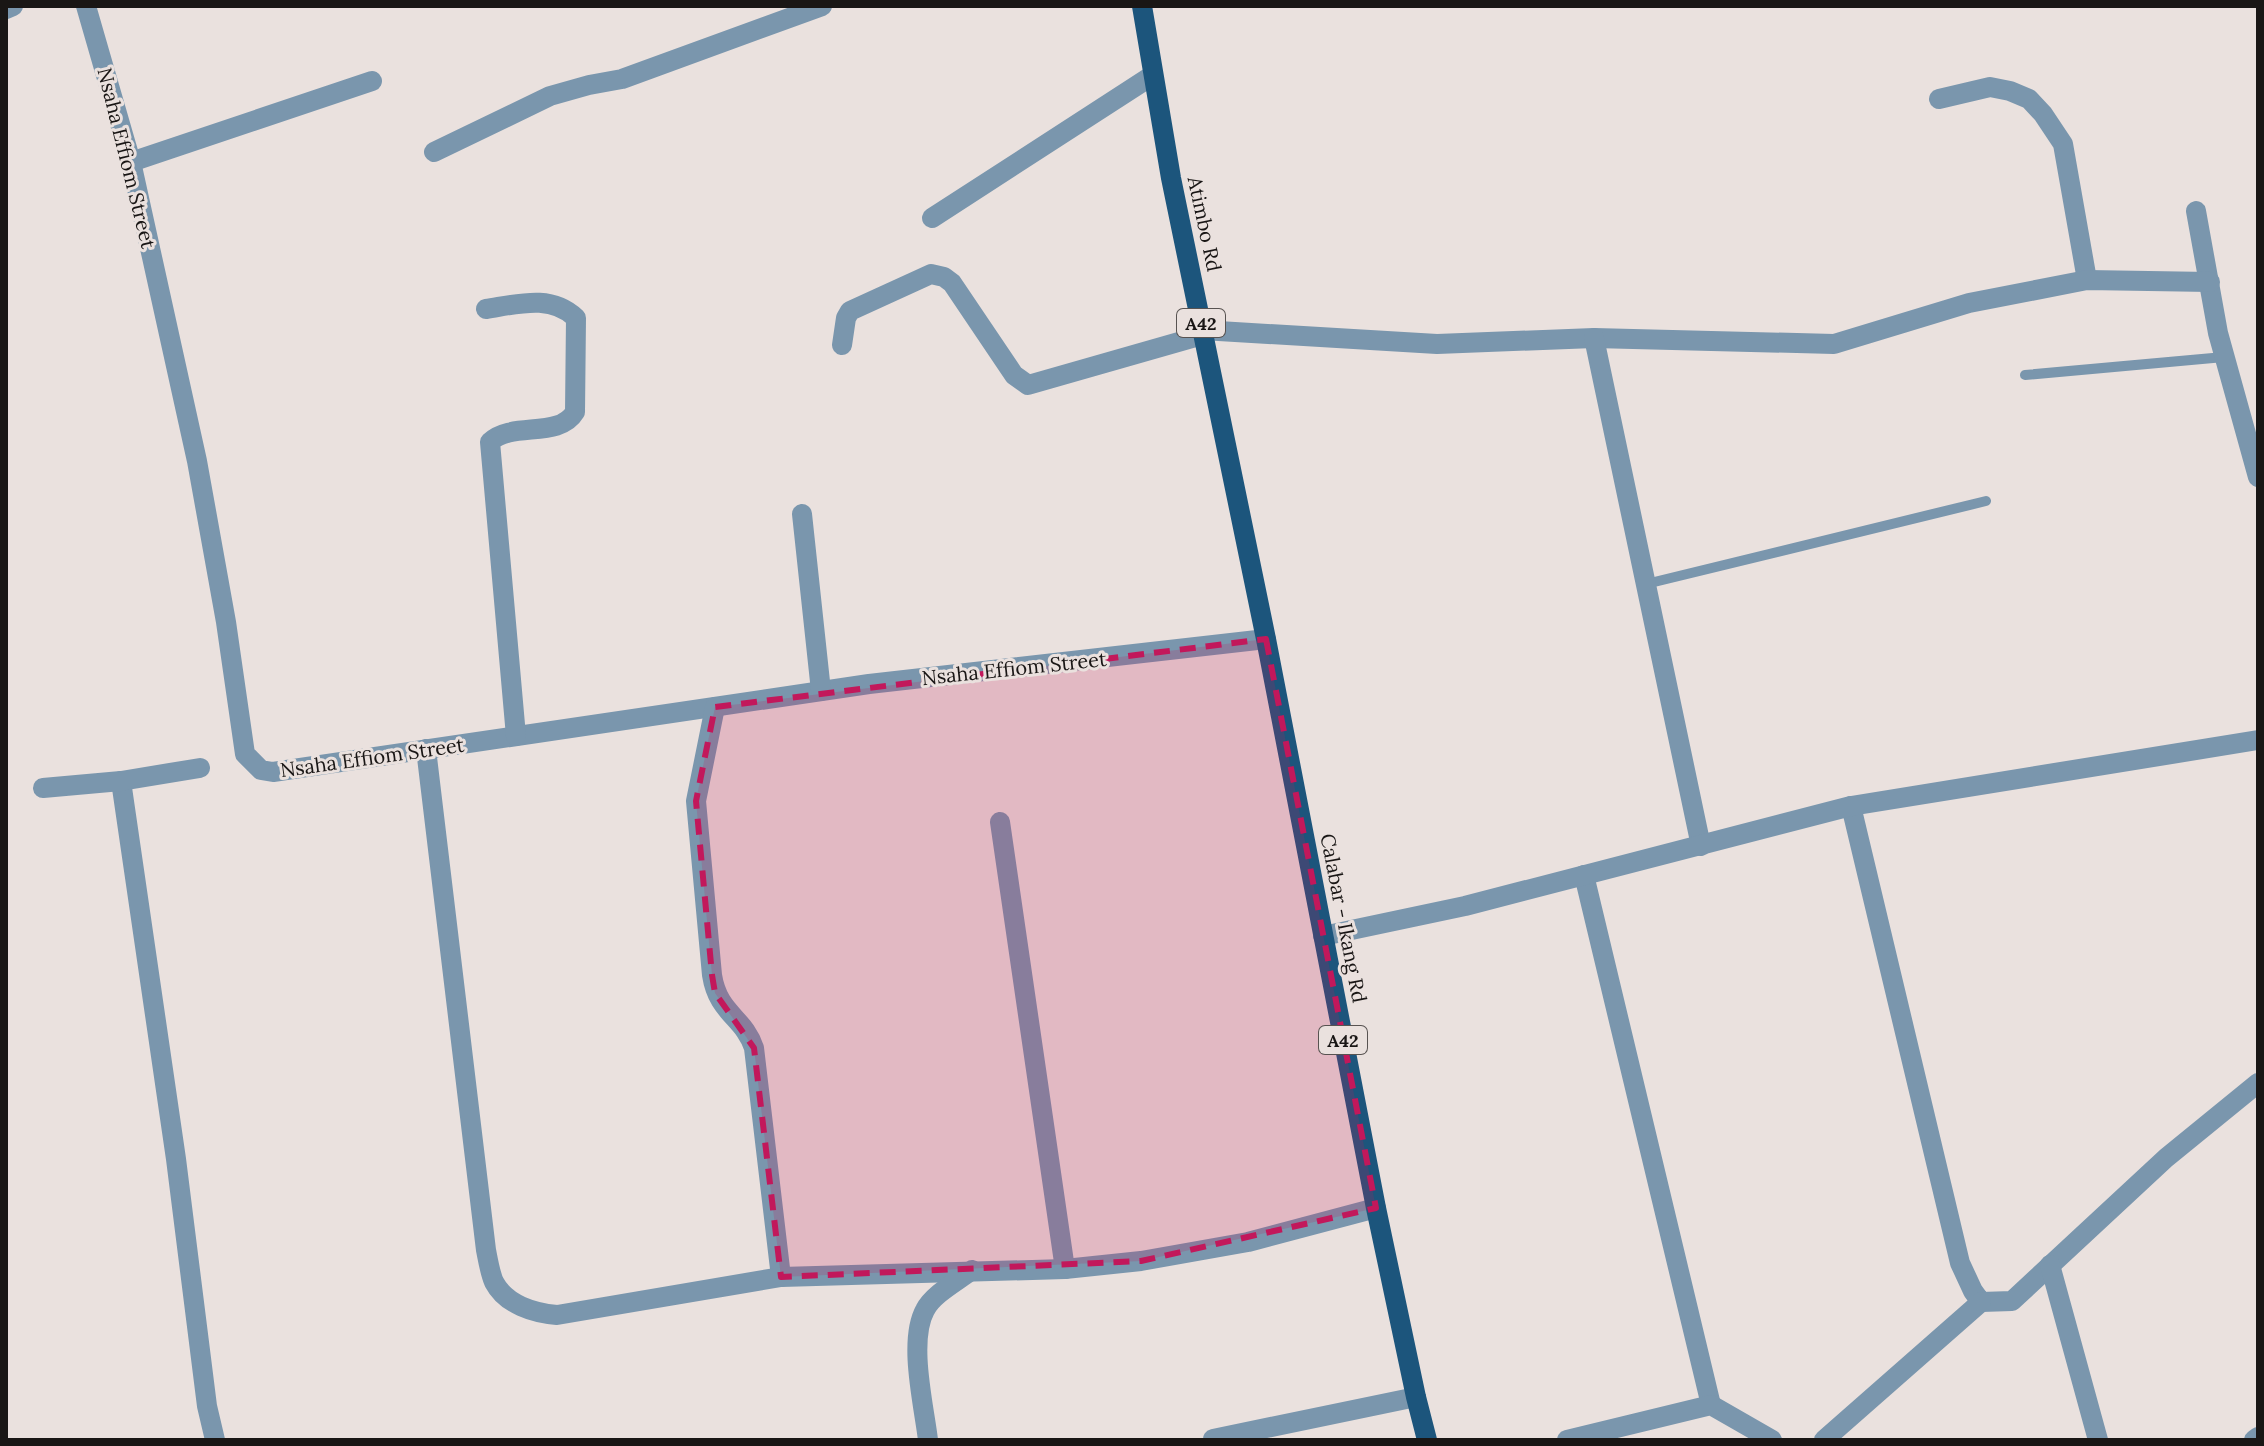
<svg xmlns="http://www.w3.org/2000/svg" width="2264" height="1446" viewBox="0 0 2264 1446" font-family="Lora,serif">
	<rect width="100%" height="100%" fill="#eae1de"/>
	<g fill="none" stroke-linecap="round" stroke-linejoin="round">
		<g stroke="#7a96ad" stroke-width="10">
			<path d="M2025 375 2224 357"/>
			<path d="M1646 584 1986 501"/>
		</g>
		<g stroke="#7a96ad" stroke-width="20">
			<path d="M86 6 131 162 197 461 226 622 245 754 261 770 273 772 869 684 1266 639"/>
			<path d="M6 9 13 6"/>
			<path d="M1939 99 1990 87 2010 91 2029 99 2043 114 2063 144 2087 280"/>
			<path d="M434 152 550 96 589 85 622 79 822 6"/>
			<path d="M131 162 372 81"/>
			<path d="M2196 211 2218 333 2258 477"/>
			<path d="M932 218 1153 75"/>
			<path d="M486 309C518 304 551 294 576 318L575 412C559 439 512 421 490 442L516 736"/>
			<path d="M1202 330 1437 344 1594 338 1834 344 1969 303 2087 280 2210 282"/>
			<path d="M1594 338 1701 846"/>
			<path d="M842 345 846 318 850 311 931 274 944 277 952 283 1014 375 1028 385 1203 335"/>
			<path d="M802 514 821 691"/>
			<path d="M715 707 696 801 712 975C718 1014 744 1017 754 1048L781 1277"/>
			<path d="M426 749 486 1250C488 1260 490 1273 494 1282 506 1305 534 1313 557 1315L781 1277 1065 1269 1141 1261 1248 1242 1376 1208"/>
			<path d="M121 781 176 1159 207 1406 215 1440"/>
			<path d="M43 788 121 781 200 768"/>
			<path d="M1851 806 1960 1263 1973 1291 1981 1302 2012 1301 2166 1158 2258 1083"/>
			<path d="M1000 822 1065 1269"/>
			<path d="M1584 875 1711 1405"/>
			<path d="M1323 936 1465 906 1851 806 2258 740"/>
			<path d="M2050 1265 2098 1440"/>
			<path d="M1213 1439 1416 1397"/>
			<path d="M928 1440C924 1406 908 1341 925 1310 933 1294 958 1281 972 1270"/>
			<path d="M1567 1440 1711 1405 1772 1440"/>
			<path d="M1824 1440 1981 1302"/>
			<path d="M2254 1440 2258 1437"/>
		</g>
		<path stroke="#1c557c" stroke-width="20" d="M1142 6 1171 178 1266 639 1376 1208 1416 1397 1427 1440"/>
	</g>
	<path fill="#c2185b" fill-opacity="0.2" stroke="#c2185b" stroke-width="6" stroke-dasharray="16 10" stroke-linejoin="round" d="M1266 639 1376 1208 1141 1261 781 1277 754 1048 715 993 712 975 696 801 715 707Z"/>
	<g text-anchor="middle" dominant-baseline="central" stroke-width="6" stroke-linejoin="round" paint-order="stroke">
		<g fill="#eae1de" stroke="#585351" stroke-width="2">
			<rect x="1177" y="309" width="48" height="28" rx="6"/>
			<rect x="1319" y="1026" width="48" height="28" rx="6"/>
		</g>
		<g font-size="18" font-weight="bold" fill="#191615">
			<text x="1201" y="323">A42</text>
			<text x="1343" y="1040">A42</text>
		</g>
		<g font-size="20" fill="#191615" stroke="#eae1de">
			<text transform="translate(127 158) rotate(76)">Nsaha Effiom Street</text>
			<text transform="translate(1205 224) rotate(78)">Atimbo Rd</text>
			<text transform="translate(1014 668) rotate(-6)">Nsaha Effiom Street</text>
			<text transform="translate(372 757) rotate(-8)">Nsaha Effiom Street</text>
			<text transform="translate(1344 918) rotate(79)">Calabar - Ikang Rd</text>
		</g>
	</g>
	<rect width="2264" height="1446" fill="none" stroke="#191615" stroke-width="16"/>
</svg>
